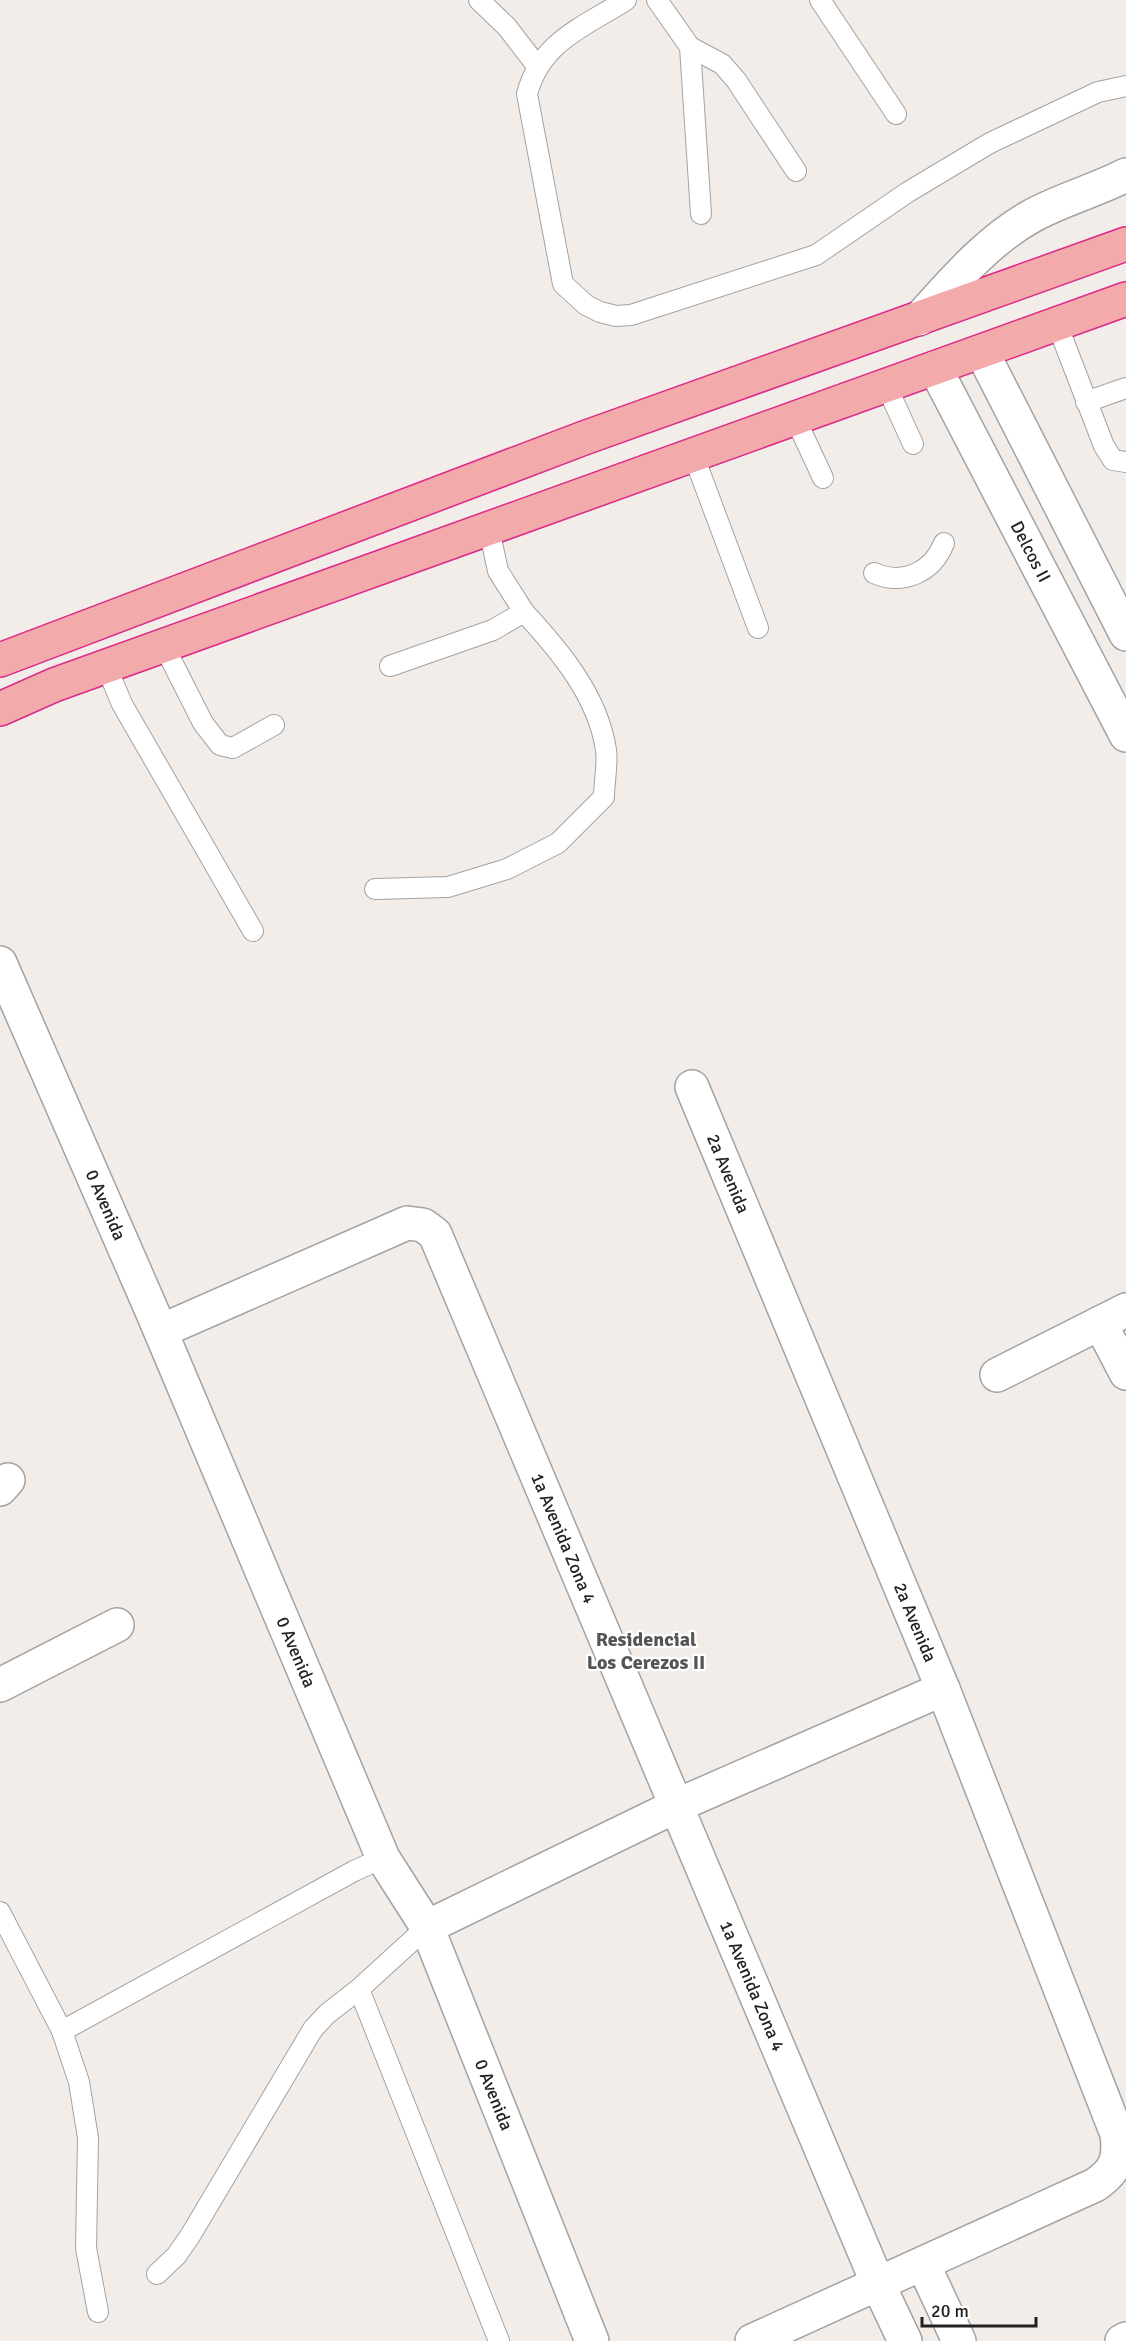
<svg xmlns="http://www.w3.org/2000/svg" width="1126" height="2341" viewBox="0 0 1126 2341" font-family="Signika,sans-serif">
	<rect width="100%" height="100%" fill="#f2ede9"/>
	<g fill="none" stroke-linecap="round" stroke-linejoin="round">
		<defs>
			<g id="service">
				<path d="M479 0 507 27 537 66"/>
				<path d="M626 0C584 27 541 41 527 94L563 284 586 305 600 312 616 316 631 315 816 255 908 192 990 143 1098 92 1126 86"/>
				<path d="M657 0 690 47 701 214"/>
				<path d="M820 0 896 114"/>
				<path d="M690 47 722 64 736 80 796 171"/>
				<path d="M1057 324 1104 446 1113 460 1126 462"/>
				<path d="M886 385 913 444"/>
				<path d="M1086 402 1126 388"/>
				<path d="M795 418 823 478"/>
				<path d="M694 457 758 628"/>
				<path d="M874 573C903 586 933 572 944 543"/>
				<path d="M164 646 203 723 220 745 233 748 274 725"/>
				<path d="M106 666 122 704 253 931"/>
				<path d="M390 666 493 630 524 612 498 571 489 529"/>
				<path d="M375 889 448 887 507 869 558 843 604 797C604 782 608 765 606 750 598 696 560 651 524 612"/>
				<path d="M0 1912 62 2031 79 2082 88 2138 86 2248 98 2312"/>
				<path d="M359 1989 499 2341"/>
				<path d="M62 2031 354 1871 383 1858"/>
				<path d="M157 2274 176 2256 190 2236 313 2029 327 2014 359 1989 427 1927"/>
			</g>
			<g id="minor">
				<path d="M919 319C952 283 986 242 1030 217 1060 200 1095 191 1126 175"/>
				<path d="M982 352 1126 634"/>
				<path id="s1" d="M935 368 1126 735"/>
				<path id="s2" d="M0 963 152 1311 383 1858 427 1927 592 2341"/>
				<path id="s3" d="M692 1087 943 1689 1117 2134C1120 2159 1116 2171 1095 2185L752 2341"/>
				<path d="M1100 1323 1126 1373"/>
				<path id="s4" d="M161 1331 407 1223 423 1225 435 1234 878 2284 905 2341"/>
				<path d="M997 1375 1126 1310"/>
				<path d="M0 1489 8 1480"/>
				<path d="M0 1685 117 1625"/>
				<path d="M427 1927 678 1805 943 1689"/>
				<path d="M923 2264 959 2341"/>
				<path d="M1122 2341 1126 2339"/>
			</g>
			<g id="trunk">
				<path d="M0 660 584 438 1126 244"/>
				<path d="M0 709 54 685 1126 299"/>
			</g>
		</defs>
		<use href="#service" stroke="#a3a3a3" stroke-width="22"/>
		<use href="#minor" stroke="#a3a3a3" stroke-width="36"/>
		<use href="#trunk" stroke="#dd2989" stroke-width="36"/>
		<use href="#service" stroke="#fff" stroke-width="20"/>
		<use href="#minor" stroke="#fff" stroke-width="33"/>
		<use href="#trunk" stroke="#f2aaaa" stroke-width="33"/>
	</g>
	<g text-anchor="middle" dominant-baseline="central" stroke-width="4.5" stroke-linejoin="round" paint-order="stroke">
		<g font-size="18" fill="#222" stroke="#fff">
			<text stroke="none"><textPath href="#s1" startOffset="207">Delcos II</textPath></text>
			<text stroke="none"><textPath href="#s3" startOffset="94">2a Avenida</textPath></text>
			<text stroke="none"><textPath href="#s2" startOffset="264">0 Avenida</textPath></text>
			<text stroke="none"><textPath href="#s4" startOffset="630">1a Avenida Zona 4</textPath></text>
			<text stroke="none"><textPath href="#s3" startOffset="580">2a Avenida</textPath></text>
			<text stroke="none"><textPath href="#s2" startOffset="750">0 Avenida</textPath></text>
			<text stroke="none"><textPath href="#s4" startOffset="1116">1a Avenida Zona 4</textPath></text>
			<text stroke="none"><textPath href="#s2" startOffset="1236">0 Avenida</textPath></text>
		</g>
		<g font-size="20" font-weight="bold" fill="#555" stroke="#fff">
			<text x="646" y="1639">Residencial<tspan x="646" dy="23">Los Cerezos II</tspan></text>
		</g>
	</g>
	<path d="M922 2317v9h114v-9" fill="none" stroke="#222222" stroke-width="3"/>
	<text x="931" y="2317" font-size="18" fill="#222222" stroke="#ffffff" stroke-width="4.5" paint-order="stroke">20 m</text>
</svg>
